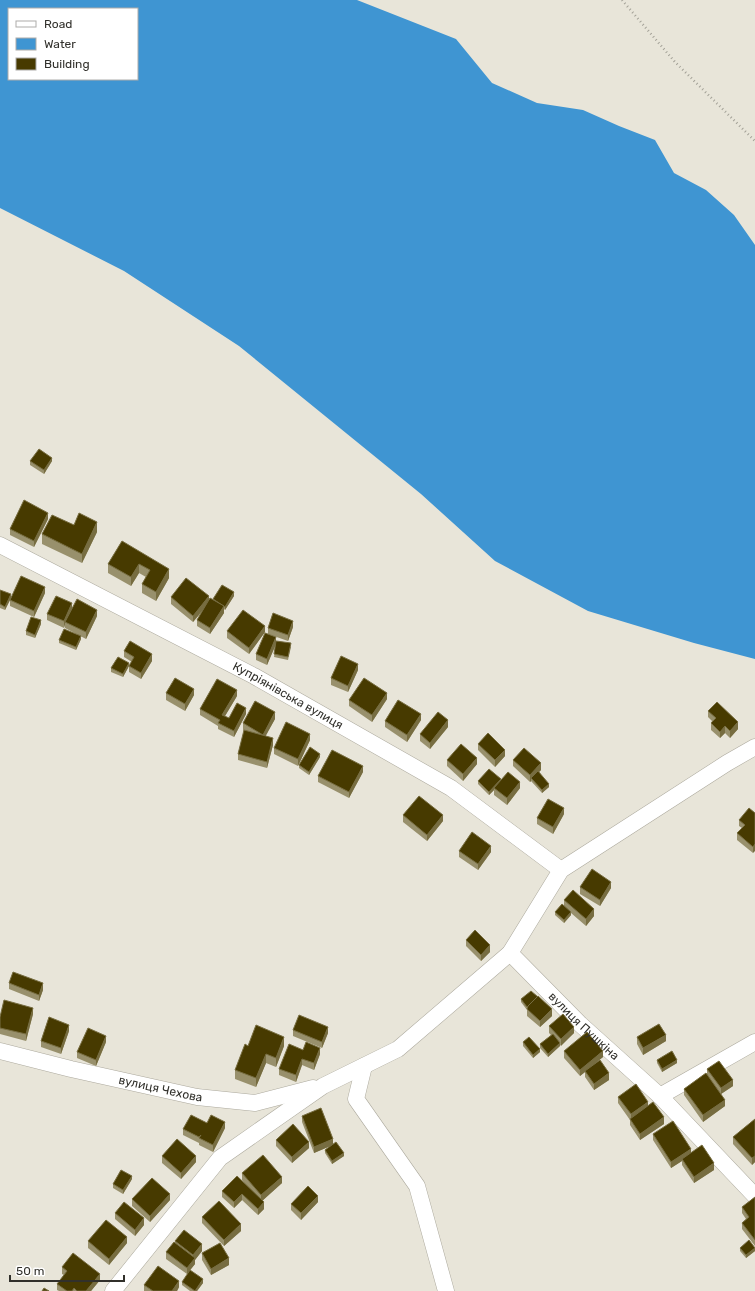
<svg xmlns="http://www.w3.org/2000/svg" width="755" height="1291" viewBox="0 0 755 1291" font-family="Rubik,sans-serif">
	<rect width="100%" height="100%" fill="#e8e5d9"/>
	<path fill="#3f95d2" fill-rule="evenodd" d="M0 0H357L456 39 492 83 537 103 583 110 619 126 655 140 674 173 706 190 734 215 755 245V659L694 643 588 611 495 561 421 494 239 346 124 271 0 208ZM9 9H137V79H9Z"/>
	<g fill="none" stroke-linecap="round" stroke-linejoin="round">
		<defs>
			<g id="minor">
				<path id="s1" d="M0 545 254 676 451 788 561 870"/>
				<path id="s2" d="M510 953 580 1024 660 1096 755 1196"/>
				<path id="s3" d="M0 1051 71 1069 197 1097 255 1103 313 1088"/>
				<path d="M364 1066 356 1099 417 1186 446 1291"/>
				<path d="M660 1096 755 1042"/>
				<path d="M113 1291 220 1158 323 1086 398 1049 510 953 561 870 727 763 755 747"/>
			</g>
		</defs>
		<use href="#minor" stroke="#aca99d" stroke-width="17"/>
		<path stroke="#a3a197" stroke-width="2.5" stroke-dasharray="1 3" stroke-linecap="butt" d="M622 0 675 62 755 141"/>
		<use href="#minor" stroke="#fff" stroke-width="16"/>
	</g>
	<g fill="#98906c">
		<path d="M30 461H52L44 474 30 465Z"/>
		<path d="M48 519 34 547 10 535V529Z"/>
		<path d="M74 525 97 532 82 563 42 544V534Z"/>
		<path d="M122 541 169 578 156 601 142 593V584L146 577 139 573 131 586 108 573V564Z"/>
		<path d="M0 591 11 598 5 610 0 608Z"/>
		<path d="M45 593 34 617 10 606V600Z"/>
		<path d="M234 596 225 610 224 609V613L210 634 197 626V620L202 612 193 622 171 604V597L213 600Z"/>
		<path d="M72 608 97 616 86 639 65 628V624L64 628 47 620V614Z"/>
		<path d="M41 624 35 638 26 635V631Z"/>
		<path d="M293 627 288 641 268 634 276 644 291 647 288 660 274 657 276 644 267 665 256 660V654L268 634V628Z"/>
		<path d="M227 631 265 632 249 654 227 638Z"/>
		<path d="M81 639 76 650 59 643V640Z"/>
		<path d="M124 651 152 661 141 679 129 672V666L132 662 124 657Z"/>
		<path d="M129 666 123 677 111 672V668Z"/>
		<path d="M358 670 348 692 331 685V678Z"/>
		<path d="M166 693 194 695 185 711 166 700Z"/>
		<path d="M237 696 225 716 229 718 246 714 234 737 218 729V726L200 715V709Z"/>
		<path d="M387 699 372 722 349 706V700Z"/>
		<path d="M708 711 738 729 730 738 725 733 720 738 711 730V723L712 721 708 717Z"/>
		<path d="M275 719 265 736 273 745 267 768 238 760V754L244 731 243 730V723Z"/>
		<path d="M421 720 407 742 385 727V721Z"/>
		<path d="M448 727 430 749 420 741V734Z"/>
		<path d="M310 740 298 766 274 754V748Z"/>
		<path d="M478 744 505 756 495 767 478 750Z"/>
		<path d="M320 757 309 775 299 768V765Z"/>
		<path d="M447 760 477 764 463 781 447 766Z"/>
		<path d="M513 760 541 770 539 772 549 787 542 793 531 781 530 782 513 766Z"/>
		<path d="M363 772 349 798 318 782V776Z"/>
		<path d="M501 779 520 788 507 805 494 795V790L489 795 478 784V781Z"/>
		<path d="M755 813 753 853 737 840V833L742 828 739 826V820Z"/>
		<path d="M564 814 553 834 537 824V818Z"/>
		<path d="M403 815 443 821 427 841 403 822Z"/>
		<path d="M459 851 491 852 478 870 459 857Z"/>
		<path d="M580 887 611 888 600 906 580 894Z"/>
		<path d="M564 900 594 916 586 926 571 913V915L564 923 555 915V912L564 905Z"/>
		<path d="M466 940 490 952 481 961 466 946Z"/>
		<path d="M9 983 43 990 39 1001 9 989Z"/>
		<path d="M521 999 552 1016 540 1027 527 1016V1009V1010L521 1002Z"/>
		<path d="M33 1014 26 1041 0 1034V1017Z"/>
		<path d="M549 1026 574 1033 548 1057 540 1048V1044L551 1035 549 1033Z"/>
		<path d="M293 1030 328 1033 322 1048 293 1036Z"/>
		<path d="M69 1031 61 1054 41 1047V1041Z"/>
		<path d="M637 1037 666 1041 643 1055 637 1044Z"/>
		<path d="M106 1042 96 1066 77 1058V1052Z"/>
		<path d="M523 1042 540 1052 533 1058 523 1046Z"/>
		<path d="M248 1046H284L276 1067 266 1063 256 1087 235 1079V1070Z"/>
		<path d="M303 1050 320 1054 314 1070 302 1065 296 1082 279 1075V1069Z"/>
		<path d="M564 1051 603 1057 595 1063 609 1080 594 1090 585 1077V1072L580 1076 564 1058Z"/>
		<path d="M657 1060 677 1063 662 1072 657 1063Z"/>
		<path d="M707 1069 733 1086 721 1094 725 1106 703 1122 684 1095V1089L707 1074Z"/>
		<path d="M618 1097 648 1106 664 1124 640 1140 630 1125V1120L618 1103Z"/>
		<path d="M302 1116 333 1144 344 1156 332 1164 325 1153V1150L330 1146 314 1153 302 1122Z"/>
		<path d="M755 1119V1162L752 1165 733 1144V1137Z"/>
		<path d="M207 1123 225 1128 213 1152 199 1145V1143L183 1135V1129Z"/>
		<path d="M653 1134 691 1153 714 1170 694 1183 682 1165V1161L671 1168 653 1140Z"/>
		<path d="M276 1140 309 1148 292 1163 276 1146Z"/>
		<path d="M162 1156 196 1162 181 1179 162 1163Z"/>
		<path d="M242 1173 282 1183 263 1200 264 1209 258 1215 242 1200 234 1208 222 1197V1191L245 1184 242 1180Z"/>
		<path d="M132 1179 123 1194 113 1188V1184Z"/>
		<path d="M755 1197V1246L742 1229V1223L746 1219 742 1213V1207Z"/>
		<path d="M132 1199 170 1200 150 1222 132 1206Z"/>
		<path d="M318 1202 301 1220 291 1210V1204Z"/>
		<path d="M115 1213 144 1225 135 1236 115 1219Z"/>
		<path d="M202 1217 241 1231 224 1246 202 1223Z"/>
		<path d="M88 1241 127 1243 109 1265 88 1248Z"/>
		<path d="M175 1241 202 1251 195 1260V1264L187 1274 166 1259V1252L175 1243Z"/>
		<path d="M740 1248 755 1251 746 1258 740 1251Z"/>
		<path d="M202 1253 229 1265 211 1275 202 1260Z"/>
		<path d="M62 1267 100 1280 91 1291H59L57 1290V1284L64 1275 62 1274Z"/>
		<path d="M182 1282 203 1283 197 1291H190L182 1285Z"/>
		<path d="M144 1285 179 1287 177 1291H144Z"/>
	</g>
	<g fill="#776d41">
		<path d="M52 458V461L44 474V470Z"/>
		<path d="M48 513V519L34 547V541Z"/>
		<path d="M97 522V532L82 563V554Z"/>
		<path d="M139 564V573L131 586V577Z"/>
		<path d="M169 569V578L156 601V592Z"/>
		<path d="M45 587V593L34 617V611Z"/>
		<path d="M234 592V596L225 610V607Z"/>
		<path d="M11 594V598L5 610V607Z"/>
		<path d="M209 596V602L193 622V616Z"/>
		<path d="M72 603V609L65 622V624L64 628V621Z"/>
		<path d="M224 606V613L210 634V628Z"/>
		<path d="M97 610V616L86 639V632Z"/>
		<path d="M41 620V624L35 638V635Z"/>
		<path d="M293 621V627L288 641V635Z"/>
		<path d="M265 626V632L249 654V648Z"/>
		<path d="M81 636V639L76 650V647Z"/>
		<path d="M276 637V644L267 665V659Z"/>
		<path d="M152 654V661L141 679V673Z"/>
		<path d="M129 663V666L123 677V674Z"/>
		<path d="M358 664V670L348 692V686Z"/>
		<path d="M194 689V695L185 711V704Z"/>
		<path d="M237 690V696L222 721V715Z"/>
		<path d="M387 693V699L372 722V715Z"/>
		<path d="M246 708V714L234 737V731Z"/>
		<path d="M275 712V719L263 741V735Z"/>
		<path d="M421 714V720L407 742V735Z"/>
		<path d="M448 720V727L430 749V743Z"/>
		<path d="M738 722V729L730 738V731Z"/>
		<path d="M725 726V733L720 738V732Z"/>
		<path d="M310 734V740L298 766V759Z"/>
		<path d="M273 738V745L267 768V762Z"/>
		<path d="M505 750V756L495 767V760Z"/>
		<path d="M320 754V757L309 775V772Z"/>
		<path d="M477 758V764L463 781V774Z"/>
		<path d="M541 763V770L532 779 531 778V781L530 782V775Z"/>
		<path d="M363 766V772L349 798V792Z"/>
		<path d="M501 779V783L494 788V790L489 795V792Z"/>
		<path d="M520 782V788L507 805V798Z"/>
		<path d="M549 784V787L542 793V790Z"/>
		<path d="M564 808V814L553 834V827Z"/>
		<path d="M443 815V821L427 841V835Z"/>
		<path d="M755 844V851L753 853V847Z"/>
		<path d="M491 846V852L478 870V864Z"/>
		<path d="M611 882V888L600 906V900Z"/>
		<path d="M594 909V916L586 926V919Z"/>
		<path d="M571 912V915L564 923V920Z"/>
		<path d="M490 945V952L481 961V955Z"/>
		<path d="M43 983V990L39 1001V995Z"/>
		<path d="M33 1008V1014L26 1041V1034Z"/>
		<path d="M552 1009V1016L540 1027V1021Z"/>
		<path d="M69 1025V1031L61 1054V1048Z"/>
		<path d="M328 1027V1033L322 1048V1042Z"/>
		<path d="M574 1027V1033L561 1046V1039Z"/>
		<path d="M666 1035V1041L643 1055V1048Z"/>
		<path d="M106 1036V1042L96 1066V1060Z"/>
		<path d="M284 1037V1046L276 1067V1058Z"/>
		<path d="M560 1043V1046L548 1057V1054Z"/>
		<path d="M320 1048V1054L314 1070V1063Z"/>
		<path d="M540 1049V1052L533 1058V1055Z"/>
		<path d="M603 1051V1057L585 1072V1071V1072L580 1076V1070Z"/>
		<path d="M266 1054V1063L256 1087V1078Z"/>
		<path d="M302 1059V1065L296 1082V1075Z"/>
		<path d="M677 1060V1063L662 1072V1069Z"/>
		<path d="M609 1073V1080L594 1090V1084Z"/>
		<path d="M733 1080V1086L721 1094V1088Z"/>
		<path d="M725 1100V1106L703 1122V1115Z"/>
		<path d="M648 1102V1108L631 1120V1114Z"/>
		<path d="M664 1117V1124L640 1140V1134Z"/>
		<path d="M225 1122V1128L213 1152V1145Z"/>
		<path d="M333 1139V1145L314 1153V1147Z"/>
		<path d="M309 1142V1148L292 1163V1157Z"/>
		<path d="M691 1149V1155L682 1159V1161L671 1168V1162Z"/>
		<path d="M344 1153V1156L332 1164V1161Z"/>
		<path d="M196 1156V1162L181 1179V1173Z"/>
		<path d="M755 1156V1162L752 1165V1158Z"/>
		<path d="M714 1163V1170L694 1183V1177Z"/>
		<path d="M132 1176V1179L123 1194V1190Z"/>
		<path d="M282 1177V1183L261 1202V1195Z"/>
		<path d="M170 1194V1200L150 1222V1216Z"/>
		<path d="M242 1194V1200L234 1208V1202Z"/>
		<path d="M318 1196V1202L301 1220V1213Z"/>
		<path d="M264 1202V1209L258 1215V1209Z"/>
		<path d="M144 1218V1225L135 1236V1230Z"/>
		<path d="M241 1224V1231L224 1246V1240Z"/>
		<path d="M127 1237V1243L109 1265V1259Z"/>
		<path d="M202 1244V1251L195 1260V1264L187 1274V1268L193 1260V1255Z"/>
		<path d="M755 1248V1251L746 1258V1255Z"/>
		<path d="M229 1258V1265L211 1275V1269Z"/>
		<path d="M100 1274V1280L91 1291H86Z"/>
		<path d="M203 1279V1283L197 1291H195Z"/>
		<path d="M179 1281V1287L177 1291H172Z"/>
	</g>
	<g fill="#473a00" stroke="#776d41">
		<path d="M39 449 52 458 44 470 30 461Z"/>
		<path d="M24 500 48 513 34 541 10 529Z"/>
		<path d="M79 513 97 522 82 554 42 534 52 515 74 525Z"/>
		<path d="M122 541 169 569 156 592 142 584 150 570 139 564 131 577 108 564Z"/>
		<path d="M21 576 45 587 34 611 10 600Z"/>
		<path d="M186 578 209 596 193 616 171 597Z"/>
		<path d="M222 585 234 592 225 607 213 599Z"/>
		<path d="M0 590 11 594 5 607 0 604Z"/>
		<path d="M56 596 72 603 64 621 47 614Z"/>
		<path d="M210 598 224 606 210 628 197 620Z"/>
		<path d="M77 599 97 610 86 632 65 622Z"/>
		<path d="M243 610 265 626 249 648 227 631Z"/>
		<path d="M273 613 293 621 288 635 268 628Z"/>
		<path d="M31 617 41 620 35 635 26 631Z"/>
		<path d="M64 629 81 636 76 647 59 640Z"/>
		<path d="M265 633 276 637 267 659 256 654Z"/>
		<path d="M130 641 152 654 141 673 129 666 134 657 124 651Z"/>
		<path d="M276 641 291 643 288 657 274 654Z"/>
		<path d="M341 656 358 664 348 686 331 678Z"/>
		<path d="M118 657 129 663 123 674 111 668Z"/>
		<path d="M175 678 194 689 185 704 166 693Z"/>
		<path d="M364 678 387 693 372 715 349 700Z"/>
		<path d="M217 679 237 690 222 715 229 718 237 703 246 708 234 731 218 723 220 720 200 709Z"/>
		<path d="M398 700 421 714 407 735 385 721Z"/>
		<path d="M255 701 275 712 263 735 243 723Z"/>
		<path d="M717 702 738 722 730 731 725 726 720 732 711 723 716 718 708 711Z"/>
		<path d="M438 712 448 720 430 743 420 734Z"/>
		<path d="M286 722 310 734 298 759 274 748Z"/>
		<path d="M244 730 273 738 267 762 238 754Z"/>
		<path d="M488 733 505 750 495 760 478 744Z"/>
		<path d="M461 744 477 758 463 774 447 760Z"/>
		<path d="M310 747 320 754 309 772 299 765Z"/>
		<path d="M524 748 541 763 530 775 513 760Z"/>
		<path d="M332 750 363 766 349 792 318 776Z"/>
		<path d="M489 769 501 779 489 792 478 781Z"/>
		<path d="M538 771 549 784 542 790 531 778Z"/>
		<path d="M508 772 520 782 507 798 494 788Z"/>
		<path d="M419 796 443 815 427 835 403 815Z"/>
		<path d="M548 799 564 808 553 827 537 818Z"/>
		<path d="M749 808 755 813V844L753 847 737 833 745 825 739 820Z"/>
		<path d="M472 832 491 846 478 864 459 851Z"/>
		<path d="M592 869 611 882 600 900 580 887Z"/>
		<path d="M573 890 594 909 586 919 564 900Z"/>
		<path d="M562 904 571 912 564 920 555 912Z"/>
		<path d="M475 930 490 945 481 955 466 940Z"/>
		<path d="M13 972 43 983 39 995 9 983Z"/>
		<path d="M531 991 538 997 527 1007 521 999Z"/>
		<path d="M538 996 552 1009 540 1021 527 1009 528 1006Z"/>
		<path d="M4 1000 33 1008 26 1034 0 1028V1017Z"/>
		<path d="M563 1014 574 1027 561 1039 549 1026Z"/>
		<path d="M299 1015 328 1027 322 1042 293 1030Z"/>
		<path d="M49 1017 69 1025 61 1048 41 1041Z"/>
		<path d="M659 1024 666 1035 643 1048 637 1037Z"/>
		<path d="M256 1025 284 1037 276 1058 266 1054 256 1078 235 1070 245 1044 248 1046Z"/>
		<path d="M88 1028 106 1036 96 1060 77 1052Z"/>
		<path d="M587 1032 603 1051 580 1070 564 1051Z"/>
		<path d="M553 1034 560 1043 548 1054 540 1044Z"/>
		<path d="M529 1037 540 1049 533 1055 523 1042Z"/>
		<path d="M306 1042 320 1048 314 1063 302 1059 296 1075 279 1069 289 1044 303 1050Z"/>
		<path d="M672 1051 677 1060 662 1069 657 1060Z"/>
		<path d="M600 1060 609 1073 594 1084 585 1071Z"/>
		<path d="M719 1061 733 1080 721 1088 707 1069Z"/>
		<path d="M706 1073 725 1100 703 1115 684 1089Z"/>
		<path d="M636 1084 648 1102 631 1114 618 1097Z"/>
		<path d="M653 1102 664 1117 640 1134 630 1119Z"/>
		<path d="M321 1108 333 1139 314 1147 302 1116Z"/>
		<path d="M191 1115 207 1123 211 1115 225 1122 213 1145 199 1138 201 1135 199 1137 183 1129Z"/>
		<path d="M755 1119V1156L752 1158 733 1137Z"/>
		<path d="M673 1121 691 1149 671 1162 653 1134Z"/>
		<path d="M293 1124 309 1142 292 1157 276 1140Z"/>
		<path d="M177 1139 196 1156 181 1173 162 1156Z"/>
		<path d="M336 1142 344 1153 332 1161 325 1150Z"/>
		<path d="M702 1145 714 1163 694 1177 682 1159Z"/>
		<path d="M263 1155 282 1177 261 1195 242 1173Z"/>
		<path d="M121 1170 132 1176 123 1190 113 1184Z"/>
		<path d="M237 1176 264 1202 258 1209 242 1194 234 1202 222 1191Z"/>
		<path d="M152 1178 170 1194 150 1216 132 1199Z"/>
		<path d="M308 1186 318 1196 301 1213 291 1204Z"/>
		<path d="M755 1197V1240L742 1223 749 1217 742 1207Z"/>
		<path d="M219 1201 241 1224 224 1240 202 1217Z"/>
		<path d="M124 1202 144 1218 135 1230 115 1213Z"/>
		<path d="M106 1220 127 1237 109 1259 88 1241Z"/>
		<path d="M184 1230 202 1244 193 1255 175 1241Z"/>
		<path d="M749 1240 755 1248 746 1255 740 1248Z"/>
		<path d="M174 1242 195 1258 187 1268 166 1252Z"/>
		<path d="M220 1243 229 1258 211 1269 202 1253Z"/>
		<path d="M73 1253 100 1274 86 1291H77L74 1288 72 1291H67L57 1284 67 1271 62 1267Z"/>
		<path d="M158 1266 179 1281 172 1291H153L144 1285Z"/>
		<path d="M190 1270 203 1279 195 1291 182 1282Z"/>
		<path d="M44 1288 49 1291H42Z"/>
	</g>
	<g text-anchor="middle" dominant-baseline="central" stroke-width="4" stroke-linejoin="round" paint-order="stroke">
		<g font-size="12" fill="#31302b" stroke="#fff">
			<text stroke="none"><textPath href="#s1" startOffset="325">Купріянівська вулиця</textPath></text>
			<text stroke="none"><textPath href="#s2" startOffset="104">вулиця Пушкіна</textPath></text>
			<text stroke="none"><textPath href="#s3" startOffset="165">вулиця Чехова</textPath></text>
		</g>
	</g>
	<rect x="8" y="8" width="130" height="72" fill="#ffffff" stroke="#adacaa"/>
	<rect x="16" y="21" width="20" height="6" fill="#ffffff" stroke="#adacaa"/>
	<text x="44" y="28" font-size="12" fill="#31302b">Road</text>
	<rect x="16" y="38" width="20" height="12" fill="#3f95d2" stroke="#adacaa"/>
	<text x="44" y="48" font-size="12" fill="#31302b">Water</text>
	<rect x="16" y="58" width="20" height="12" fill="#473a00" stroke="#adacaa"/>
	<text x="44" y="68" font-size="12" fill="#31302b">Building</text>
	<path d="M10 1275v6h114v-6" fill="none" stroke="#31302b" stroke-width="2"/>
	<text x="16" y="1275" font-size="12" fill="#31302b" stroke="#ffffff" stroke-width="3" paint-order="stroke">50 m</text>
</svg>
